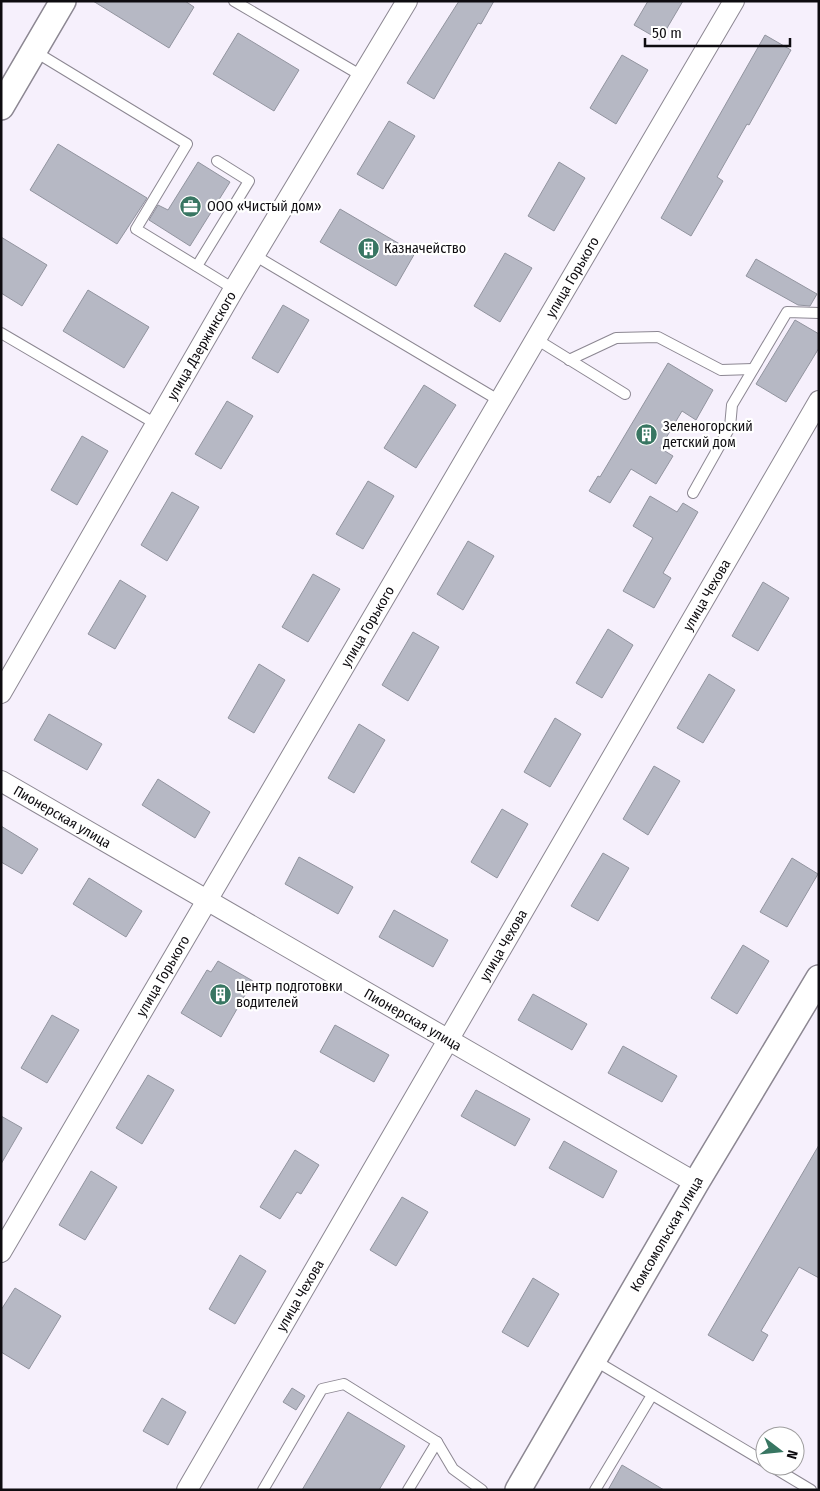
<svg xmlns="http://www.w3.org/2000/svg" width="820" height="1491" viewBox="0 0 820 1491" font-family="'Fira Sans Condensed',sans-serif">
	<rect width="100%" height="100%" fill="#f6f0fc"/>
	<g fill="#b6b8c4" stroke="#92949f">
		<path d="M93 1H185L194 7 169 48Z"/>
		<path d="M459 1H494L481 24 478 23 434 99 407 83Z"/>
		<path d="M648 1H683L660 40 634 25Z"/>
		<path d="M238 33 299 70 274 111 213 74Z"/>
		<path d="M765 35 791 50 749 125 747 124 717 177 723 181 691 236 661 218Z"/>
		<path d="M622 55 648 70 616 124 590 108Z"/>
		<path d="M389 121 415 136 383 189 357 174Z"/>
		<path d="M58 144 147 198 117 244 30 190Z"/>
		<path d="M198 162 230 182 190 246 149 220 158 205 168 210Z"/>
		<path d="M559 162 585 178 554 231 528 216Z"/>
		<path d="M340 209 415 253 396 286 320 242Z"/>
		<path d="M1 237 47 265 22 306 1 293Z"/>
		<path d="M505 253 532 268 500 322 474 306Z"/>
		<path d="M756 259 817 294 810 306 798 305 746 276Z"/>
		<path d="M88 290 149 327 124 368 63 331Z"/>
		<path d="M283 305 309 320 278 373 252 358Z"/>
		<path d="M795 320 819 334V348L786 402 756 384Z"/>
		<path d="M668 363 713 390 696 420 682 411 660 448 673 456 656 484 631 469 610 503 589 491 598 476 600 477Z"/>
		<path d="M424 385 456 405 416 468 384 448Z"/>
		<path d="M227 401 253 416 221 469 195 454Z"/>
		<path d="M82 436 108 451 77 505 51 490Z"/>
		<path d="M368 481 394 496 363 549 336 534Z"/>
		<path d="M172 492 199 507 167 561 141 545Z"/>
		<path d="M650 496 677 512 683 503 698 512 663 573 671 578 654 608 623 591 653 538 633 526Z"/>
		<path d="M468 541 494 556 463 610 437 594Z"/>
		<path d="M313 574 340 589 308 642 282 627Z"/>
		<path d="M120 580 146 596 115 649 88 634Z"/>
		<path d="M763 582 789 598 758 651 732 636Z"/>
		<path d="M608 629 633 645 602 698 576 683Z"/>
		<path d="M413 632 439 647 408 701 382 685Z"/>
		<path d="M259 664 285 680 254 733 228 718Z"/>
		<path d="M709 674 735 690 703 743 677 728Z"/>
		<path d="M49 714 102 744 87 770 34 740Z"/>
		<path d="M555 718 581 734 550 787 524 772Z"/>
		<path d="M359 724 385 740 354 793 328 778Z"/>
		<path d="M654 766 680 781 648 835 623 819Z"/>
		<path d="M158 779 210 812 195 838 142 805Z"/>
		<path d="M502 809 528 824 497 878 471 862Z"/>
		<path d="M1 826 38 849 22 874 1 862Z"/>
		<path d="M603 853 629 868 598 921 571 906Z"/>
		<path d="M299 857 353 887 338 914 285 884Z"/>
		<path d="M792 858 818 874 787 927 760 912Z"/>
		<path d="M89 878 142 911 126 937 73 904Z"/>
		<path d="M394 910 448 940 433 967 379 937Z"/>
		<path d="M743 945 769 961 737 1014 711 998Z"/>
		<path d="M218 961 253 981 221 1037 181 1013 207 970 211 972Z"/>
		<path d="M533 994 587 1024 572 1050 518 1020Z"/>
		<path d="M52 1015 79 1030 47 1083 21 1068Z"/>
		<path d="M335 1025 389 1055 374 1082 320 1052Z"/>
		<path d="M623 1046 677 1076 662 1102 608 1073Z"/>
		<path d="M148 1075 174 1090 142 1144 116 1128Z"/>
		<path d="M476 1090 530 1119 515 1146 461 1116Z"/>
		<path d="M1 1116 22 1128 1 1164Z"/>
		<path d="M564 1141 617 1171 603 1198 549 1168Z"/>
		<path d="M819 1145V1278L799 1267 761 1331 768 1335 753 1361 708 1335Z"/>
		<path d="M295 1150 319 1165 301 1194 297 1192 280 1219 260 1207Z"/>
		<path d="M91 1171 117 1187 85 1240 59 1225Z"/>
		<path d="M402 1197 428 1212 396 1266 370 1250Z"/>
		<path d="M240 1255 266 1271 235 1324 209 1309Z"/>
		<path d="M533 1278 559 1294 528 1347 502 1332Z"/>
		<path d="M15 1288 61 1316 29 1369 1 1352V1310Z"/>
		<path d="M292 1388 305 1396 296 1410 283 1402Z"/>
		<path d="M162 1398 186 1412 168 1445 143 1431Z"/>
		<path d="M348 1412 405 1446 379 1490H302Z"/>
		<path d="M622 1465 664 1490H608Z"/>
	</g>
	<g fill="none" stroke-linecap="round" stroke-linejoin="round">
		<defs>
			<g id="service">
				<path d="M234 1 362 76"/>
				<path d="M34 51 187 144 136 229 234 289"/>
				<path d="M254 255 500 401"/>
				<path d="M197 266 249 181 217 161"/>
				<path d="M1 333 156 424"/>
				<path d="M536 339 625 394"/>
				<path d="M569 360 616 338 658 337 721 370 753 369"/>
				<path d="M693 493 730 427 732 405 787 312 819 313"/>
				<path d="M594 1360 765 1462"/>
				<path d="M771 1466 811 1490"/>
				<path d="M263 1490 322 1389 344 1384 437 1442 453 1469 482 1490"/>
				<path d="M408 1490 437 1442"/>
				<path d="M595 1490 652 1395"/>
			</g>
			<g id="minor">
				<path id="s1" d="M1 693 234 289 407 1"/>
				<path id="s2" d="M1 781 696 1183"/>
				<path id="s3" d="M1 1252 734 1"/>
				<path id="s4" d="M187 1490 819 401"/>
			</g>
			<g id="tertiary">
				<path d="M1 107 63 1"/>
				<path id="s5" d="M518 1490 696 1183 819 978"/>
			</g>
		</defs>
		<use href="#service" stroke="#8c8792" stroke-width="12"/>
		<use href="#minor" stroke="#8c8792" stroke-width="22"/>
		<use href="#tertiary" stroke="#8c8792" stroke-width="28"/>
		<use href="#service" stroke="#fff" stroke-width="10"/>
		<use href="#minor" stroke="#fff" stroke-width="20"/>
		<use href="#tertiary" stroke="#fff" stroke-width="25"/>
	</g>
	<defs>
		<symbol id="office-disc" viewBox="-11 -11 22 22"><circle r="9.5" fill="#387662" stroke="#fff"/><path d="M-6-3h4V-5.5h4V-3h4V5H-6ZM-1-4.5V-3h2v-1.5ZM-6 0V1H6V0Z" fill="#fff"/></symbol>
		<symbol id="building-disc" viewBox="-11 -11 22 22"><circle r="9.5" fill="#387662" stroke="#fff"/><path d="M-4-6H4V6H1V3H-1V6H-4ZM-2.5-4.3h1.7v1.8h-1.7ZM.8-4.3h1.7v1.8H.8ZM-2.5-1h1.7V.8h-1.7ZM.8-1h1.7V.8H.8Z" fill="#fff"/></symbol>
	</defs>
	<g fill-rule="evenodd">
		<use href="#office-disc" x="178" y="194" width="25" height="25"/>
		<use href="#building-disc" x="356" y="236" width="25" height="25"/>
		<use href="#building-disc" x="634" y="422" width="25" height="25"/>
		<use href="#building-disc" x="208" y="982" width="25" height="25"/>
	</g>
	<g text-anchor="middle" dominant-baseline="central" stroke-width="4.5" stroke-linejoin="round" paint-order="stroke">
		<g font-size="14" fill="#0e0c10" stroke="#fff" text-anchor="start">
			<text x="207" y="206">ООО «Чистый дом»</text>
			<text x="384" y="248">Казначейство</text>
			<text x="663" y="426">Зеленогорский<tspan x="663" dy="16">детский дом</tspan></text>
			<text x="236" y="986">Центр подготовки<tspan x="236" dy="16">водителей</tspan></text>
		</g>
		<g font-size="14" fill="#0e0c10" stroke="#fff">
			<text stroke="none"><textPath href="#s3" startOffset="1130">улица Горького</textPath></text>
			<text stroke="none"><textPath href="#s1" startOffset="401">улица Дзержинского</textPath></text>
			<text stroke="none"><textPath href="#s4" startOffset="1035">улица Чехова</textPath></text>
			<text stroke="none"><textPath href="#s3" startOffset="725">улица Горького</textPath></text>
			<text stroke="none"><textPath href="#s2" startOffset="71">Пионерская улица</textPath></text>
			<text stroke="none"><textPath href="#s4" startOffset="630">улица Чехова</textPath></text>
			<text stroke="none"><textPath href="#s3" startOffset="320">улица Горького</textPath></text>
			<text stroke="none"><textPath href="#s2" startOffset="476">Пионерская улица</textPath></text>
			<text stroke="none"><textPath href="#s5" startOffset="296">Комсомольская улица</textPath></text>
			<text stroke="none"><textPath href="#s4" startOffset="225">улица Чехова</textPath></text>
		</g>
	</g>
	<rect width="820" height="1491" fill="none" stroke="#0e0c10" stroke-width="5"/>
	<g transform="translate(780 1451) rotate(106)"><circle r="24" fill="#ffffff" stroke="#9f9e9f"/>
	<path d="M0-4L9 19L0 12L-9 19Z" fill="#387662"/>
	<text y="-8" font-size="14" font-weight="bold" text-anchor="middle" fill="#0e0c10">N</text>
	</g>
	<path d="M645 38v8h145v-8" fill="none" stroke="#0e0c10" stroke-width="2.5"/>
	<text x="652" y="38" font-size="15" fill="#0e0c10" stroke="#ffffff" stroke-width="4" paint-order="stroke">50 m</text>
</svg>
